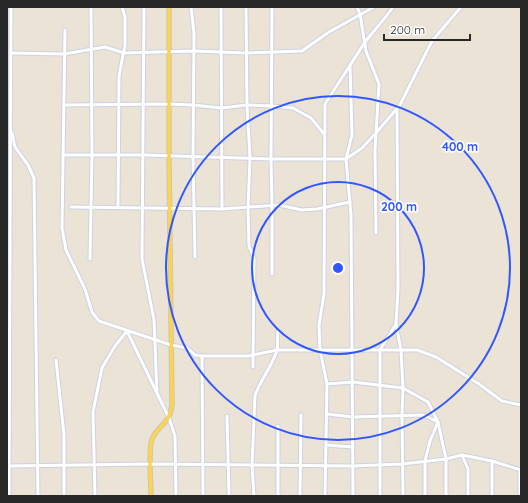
<svg xmlns="http://www.w3.org/2000/svg" width="528" height="503" viewBox="0 0 528 503" font-family="Quicksand,sans-serif">
	<rect width="100%" height="100%" fill="#ece3d7"/>
	<g fill="none" stroke-linecap="round" stroke-linejoin="round">
		<defs>
			<g id="minor">
				<path d="M144 7 142 259 154 320 157 394"/>
				<path d="M191 7 194 33 193 157 195 257"/>
				<path d="M221 7 222 209"/>
				<path d="M246 7 247 105 250 158 248 208 249 246 254 258 253 367"/>
				<path d="M357 7 360 14 366 51 379 84 375 150 376 233"/>
				<path d="M65 30 62 228 66 250 85 289 92 312 99 321 171 345 187 348 195 355 202 356H248L277 350H417L436 357 479 384 502 401 521 405"/>
				<path d="M11 53 64 54 105 47 124 53 194 51 246 53 302 51 329 32 374 7"/>
				<path d="M350 65 352 135 346 159 351 215 353 496"/>
				<path d="M64 105 169 104 193 105 221 108 247 105 272 106 293 108 311 118 324 134"/>
				<path d="M12 133 15 147 28 165 34 178 38 496"/>
				<path d="M63 155H144L271 159H346L362 148 376 133 400 105 432 41 461 7"/>
				<path d="M71 207 222 209 279 205 302 210 317 209 350 202"/>
				<path d="M118 207 119 76 125 45V17L122 7"/>
				<path d="M90 259 92 155 91 7"/>
				<path d="M272 274V206L271 159 272 7"/>
				<path d="M396 324 401 350 403 388 402 415 403 496"/>
				<path d="M127 331 169 418 175 436 176 496"/>
				<path d="M202 356 203 496"/>
				<path d="M56 360 64 435V496"/>
				<path d="M327 384 353 382 403 388 428 402 438 422 430 441 425 461V496"/>
				<path d="M327 414 353 417 423 415 438 422 446 459V496"/>
				<path d="M227 416 229 496"/>
				<path d="M326 445 353 447"/>
				<path d="M462 455 468 469V496"/>
				<path d="M492 461V496"/>
				<path d="M7 466 151 464 353 466 402 464 446 459 462 455 492 461 521 470"/>
				<path d="M9 496 11 7"/>
				<path d="M95 496 93 412 102 368 115 346 127 331"/>
				<path d="M254 496 252 465 255 396C260 380 272 367 277 350 278 345 277 337 278 331"/>
				<path d="M278 496V426"/>
				<path d="M300 496 301 415"/>
				<path d="M325 496 327 384 320 350 319 325 324 294 325 104 365 42 388 14 393 7"/>
				<path d="M380 496V350L396 324 398 289 397 109"/>
				<path d="M520 496V470"/>
			</g>
			<path id="major" d="M151 496C151 484 148 449 152 439 158 425 170 424 172 405L169 156V7"/>
		</defs>
		<use href="#minor" stroke="#ccd1e3" stroke-width="5"/>
		<use href="#major" stroke="#c7c7c7" stroke-width="5.5"/>
		<use href="#minor" stroke="#fff" stroke-width="3"/>
		<use href="#major" stroke="#ffd449" stroke-width="3.5"/>
	</g>
	<g fill="none" stroke="#3158ff" stroke-width="2">
		<circle cx="338" cy="268" r="86"/>
		<circle cx="338" cy="268" r="172"/>
	</g>
	<circle cx="338" cy="268" r="6" fill="#3158ff" stroke="#fff" stroke-width="2"/>
	<g font-size="12" text-anchor="middle" font-weight="bold" fill="#3158ff" stroke="#fff" stroke-width="3.5" stroke-linejoin="round" paint-order="stroke">
		<text x="460" y="151">400 m</text>
		<text x="399" y="211">200 m</text>
	</g>
	<rect width="528" height="503" fill="none" stroke="#282828" stroke-width="16"/>
	<path d="M384 34v6h86v-6" fill="none" stroke="#282828" stroke-width="2"/>
	<text x="390" y="34" font-size="12" fill="#282828" stroke="#ffffff" stroke-width="3" paint-order="stroke">200 m</text>
</svg>
